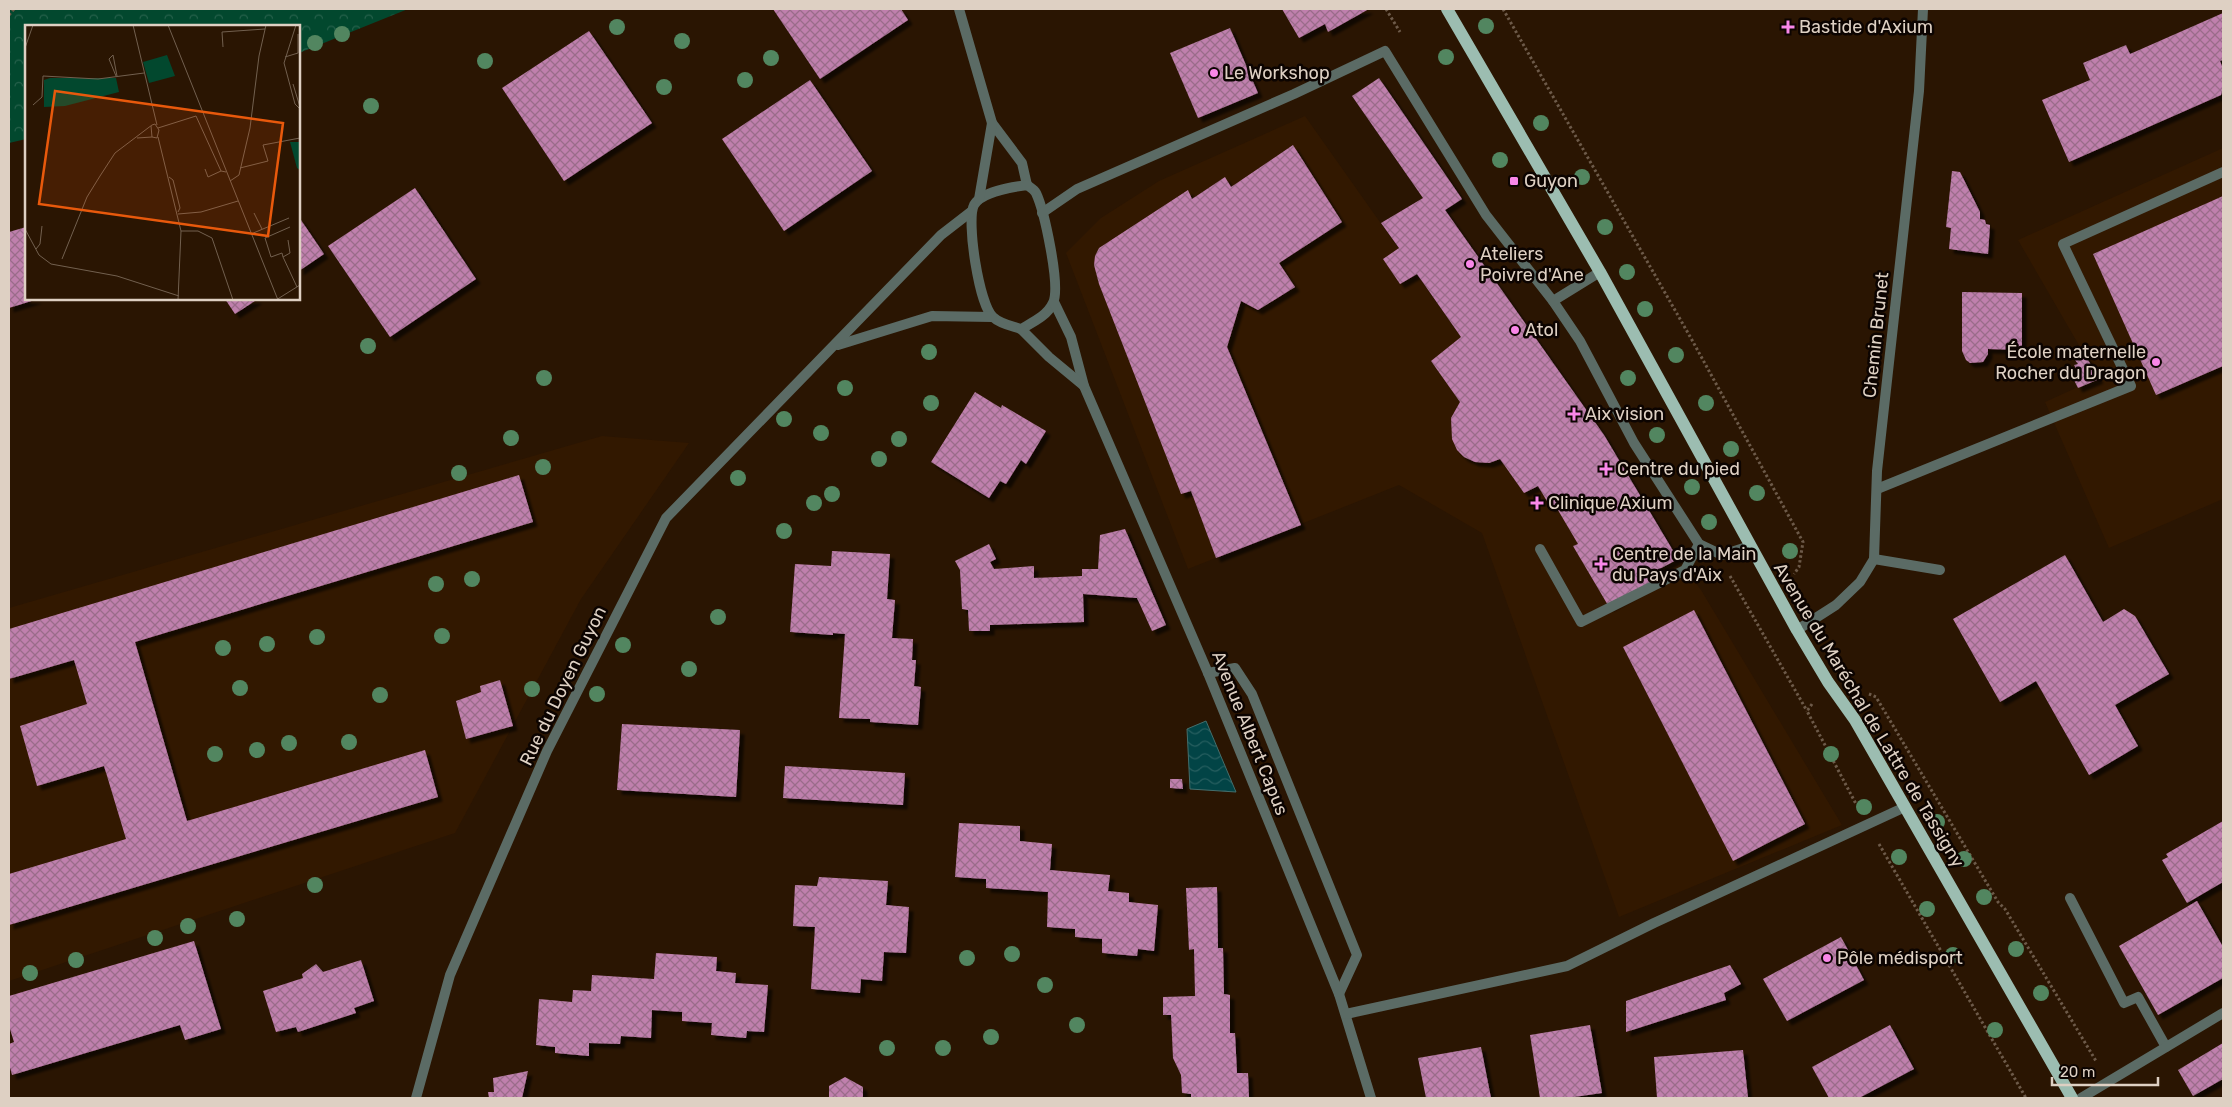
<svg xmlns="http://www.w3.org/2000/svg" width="2232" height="1107" viewBox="0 0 2232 1107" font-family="Rubik,sans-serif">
	<defs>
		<pattern id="park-crowns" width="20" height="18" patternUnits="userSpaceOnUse" patternTransform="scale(1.25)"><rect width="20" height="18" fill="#02482e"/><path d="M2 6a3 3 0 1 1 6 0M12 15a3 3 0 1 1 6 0" fill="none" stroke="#26614b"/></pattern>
		<pattern id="water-waves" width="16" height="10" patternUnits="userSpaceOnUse" patternTransform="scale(1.25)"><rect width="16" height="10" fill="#024446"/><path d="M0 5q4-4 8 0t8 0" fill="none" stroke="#265e5f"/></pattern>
		<pattern id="building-cross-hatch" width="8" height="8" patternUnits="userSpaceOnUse" patternTransform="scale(1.25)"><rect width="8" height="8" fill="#bf80ad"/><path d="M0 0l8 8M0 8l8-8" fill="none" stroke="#9a6c8a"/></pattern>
		<filter id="shadow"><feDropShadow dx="4.5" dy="4.5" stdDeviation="1" flood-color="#0009"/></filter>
	</defs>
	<rect width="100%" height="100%" fill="#2a1502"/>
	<g fill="#321800">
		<path d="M1305 116 1461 337 1604 435 1678 559 1701 590 1842 825 1619 917 1482 533 1399 485 1188 569 1066 253 1101 218 1159 181Z"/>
		<path d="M2223 148V499L2109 548 2045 402 2098 378 2018 240Z"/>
		<path d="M602 436 689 443 581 599 455 833 9 981V608Z"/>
	</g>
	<path fill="url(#park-crowns)" d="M9 9H408L299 53V26H26V139L9 143Z"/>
	<path fill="url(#water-waves)" stroke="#446e6c" d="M1206 721 1236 792 1190 789 1187 729Z"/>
	<g fill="url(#building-cross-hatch)" filter="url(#shadow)">
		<path d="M773 9H901L908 20 820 79Z"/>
		<path d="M1282 9H1369L1328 32 1325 24 1299 38Z"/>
		<path d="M2223 13V60L2220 61 2223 69V88L2221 95 2069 162 2042 100 2090 80 2083 63 2126 45 2130 54Z"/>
		<path d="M1230 28 1258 93 1198 118 1170 53Z"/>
		<path d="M589 31 652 123 564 181 502 88Z"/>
		<path d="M1379 78 1462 199 1445 210 1604 435 1678 559 1654 572 1658 579 1609 607 1573 546 1578 544 1555 505 1551 508 1538 486 1524 493 1500 459 1489 463 1475 462 1464 457 1457 450 1452 439 1451 418 1460 402 1431 361 1461 337 1417 274 1400 284 1383 259 1399 248 1381 223 1423 198 1352 96Z"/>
		<path d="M810 80 872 171 784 231 722 139Z"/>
		<path d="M1293 145 1342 222 1279 263 1295 287 1258 310 1241 301 1227 347 1301 525 1216 558 1191 491 1181 494 1099 284 1094 265 1095 256 1099 248 1188 190 1192 199 1225 177 1231 187Z"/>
		<path d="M1952 171 1960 172 1980 212V219L1985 220 1986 224 1990 225 1988 254 1949 249 1951 228 1946 227Z"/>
		<path d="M415 188 476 279 390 337 328 246Z"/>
		<path d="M2223 196V366L2156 395 2093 254Z"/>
		<path d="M299 217 324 254 299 271Z"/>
		<path d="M26 227V244L24 245 26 254V299H38L9 308V232Z"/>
		<path d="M1962 292 2022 293V350L1988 349V354L1983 362 1970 363 1966 360 1962 351Z"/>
		<path d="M225 299H258L235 314Z"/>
		<path d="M2080 346 2099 379 2078 388 2073 378 2080 376 2074 365 2078 364 2072 356 2077 353 2075 347Z"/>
		<path d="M975 392 1001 408 1002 405 1046 431 1026 464 1021 460 1006 484 1000 481 989 498 931 462Z"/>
		<path d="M519 475 533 522 135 642 187 821 425 750 438 797 9 925V874L126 839 104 766 37 786 20 726 87 704 74 660 9 679V629Z"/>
		<path d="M1125 529 1166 625 1152 631 1137 598 1083 594 1084 622 990 625V631H969L968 610 962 609 960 570 955 561 989 544 996 559 990 562 994 569 1034 566V578L1082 576V569H1098L1100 535Z"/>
		<path d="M832 551 890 554 887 599 895 600 892 638 913 639 912 660H916L914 686 921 687 918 725 870 722V719L839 718 845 634 833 633V635L790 632 795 564 831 566Z"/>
		<path d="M2065 555 2103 622 2124 609 2135 616 2169 674 2115 705 2138 746 2089 775 2036 681 2000 702 1953 619Z"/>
		<path d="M1694 610 1805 824 1733 861 1623 647Z"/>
		<path d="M500 680 513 726 466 739 456 701 481 692 480 686Z"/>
		<path d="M622 724 740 730 736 797 617 790Z"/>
		<path d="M785 766 905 773 903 805 783 798Z"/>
		<path d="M1170 779H1182L1183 789 1170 788Z"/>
		<path d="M2223 821V882L2187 903 2162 860 2168 857 2166 854Z"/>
		<path d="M959 823 1020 826V841L1052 844 1050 870 1110 875 1108 891 1129 893V902L1158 905 1154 951 1138 949 1137 956 1102 953V939L1075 937V929L1047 927 1048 892 986 888V879L955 877Z"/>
		<path d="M819 877 888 881 886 905 909 907 906 953 884 952 882 981 861 979 860 993 811 989 815 927 793 926 795 885 817 886Z"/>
		<path d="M1217 887 1218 948H1223L1224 994 1230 995V1033H1235L1237 1073H1248L1249 1098H1191V1094L1182 1093 1181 1075 1173 1058 1171 1015H1163V997L1195 996 1194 949 1189 950 1186 888Z"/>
		<path d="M2197 901 2223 947V978L2158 1015 2119 946Z"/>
		<path d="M1841 937 1864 980 1787 1021 1763 979Z"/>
		<path d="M194 941 221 1029 185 1040 180 1025 12 1075 9 1064V1044L14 1042 9 1026V996Z"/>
		<path d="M656 953 717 957 716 971 736 973 735 983 768 985 764 1032 747 1031 746 1038 711 1035 712 1023 682 1021V1012L652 1010 651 1038 621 1036 620 1044 589 1043V1056L555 1053V1047L536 1045 539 999 572 1002 573 990 591 991 592 975 654 979Z"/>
		<path d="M361 960 374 1001 354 1008 356 1013 298 1032 296 1027 276 1032 263 991 303 978 302 974 316 964 323 972Z"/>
		<path d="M1730 965 1741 984 1724 993 1726 1000 1626 1032V1001Z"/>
		<path d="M1590 1025 1602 1093 1567 1098H1540L1530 1035Z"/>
		<path d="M1890 1025 1914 1069 1859 1098H1829L1812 1067Z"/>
		<path d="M2223 1043V1079L2193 1096 2178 1070Z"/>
		<path d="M1481 1047 1491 1098H1426L1418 1058Z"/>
		<path d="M1743 1050 1748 1098H1657L1654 1057Z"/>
		<path d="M528 1071 522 1098H489L488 1092H494L493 1078Z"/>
		<path d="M845 1077 863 1087V1098H829V1086Z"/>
	</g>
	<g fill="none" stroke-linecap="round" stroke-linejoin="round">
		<g stroke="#6d5a49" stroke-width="3" stroke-dasharray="2.5 2.5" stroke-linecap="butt">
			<path d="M1386 9 1400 32"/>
			<path d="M1503 9 1692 340 1803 542 1799 567 1794 574"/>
			<path d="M9 15 14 9"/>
			<path d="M1730 576 1807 711"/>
			<path d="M1869 694 1876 697 1998 902 2005 909 2096 1061"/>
			<path d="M1812 704 1807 711 1856 804"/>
			<path d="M1879 844 2026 1098"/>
		</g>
		<g stroke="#5b6b65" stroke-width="10">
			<path d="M1553 301 1580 341 1634 443 1699 544 1722 555 1750 546"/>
			<path d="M1877 489 2131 386 2063 244 2223 172"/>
			<path d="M1540 549 1581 622 1685 570 1699 544"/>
			<path d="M1874 559 1940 570"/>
			<path d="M1208 673 1235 668 1252 694 1357 955 1339 994"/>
			<path d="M2070 898 2124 1003 2138 997 2166 1047"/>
			<path d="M2081 1098 2223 1013"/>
		</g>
		<g stroke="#5b6b65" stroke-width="10">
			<path d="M959 9 992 123 1022 163 1027 185"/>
			<path d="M1027 185C1031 188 1034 189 1036 193 1044 210 1061 286 1053 303 1047 316 1033 322 1021 329 1012 326 1000 324 993 317 979 305 966 220 974 205 982 191 1013 187 1027 185Z"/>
			<path d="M979 199 992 123"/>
			<path d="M1042 213 1077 189 1294 94 1385 51 1486 215 1553 301 1600 272"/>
			<path d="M1054 302 1071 337 1084 386 1208 673 1339 994 1371 1098"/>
			<path d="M1021 329 1049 357 1084 386"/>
			<path d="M838 345 932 316 992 317"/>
			<path d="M1797 630 1836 605 1860 582 1874 559 1877 471 1919 91 1923 9"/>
			<path d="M1346 1014 1567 966 1654 923 1905 807"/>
			<path d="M416 1098 450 975 547 751 666 518 941 235 972 211"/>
		</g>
		<path stroke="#9cbdb1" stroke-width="12" d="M1447 9 1600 272 1797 630 1828 682 1855 720 2072 1098"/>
	</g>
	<g fill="#528660">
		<circle cx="1486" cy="26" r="8"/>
		<circle cx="617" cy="27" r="8"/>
		<circle cx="342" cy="34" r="8"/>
		<circle cx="682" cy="41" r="8"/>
		<circle cx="315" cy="43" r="8"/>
		<circle cx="1446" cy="57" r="8"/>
		<circle cx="771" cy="58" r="8"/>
		<circle cx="485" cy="61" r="8"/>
		<circle cx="745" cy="80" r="8"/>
		<circle cx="664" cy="87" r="8"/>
		<circle cx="371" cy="106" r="8"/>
		<circle cx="1541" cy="123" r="8"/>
		<circle cx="1500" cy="160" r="8"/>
		<circle cx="1582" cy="177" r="8"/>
		<circle cx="1605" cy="227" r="8"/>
		<circle cx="1627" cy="272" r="8"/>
		<circle cx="1645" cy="309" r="8"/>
		<circle cx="368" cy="346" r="8"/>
		<circle cx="929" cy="352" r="8"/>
		<circle cx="1676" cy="355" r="8"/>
		<circle cx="544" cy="378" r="8"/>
		<circle cx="1628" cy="378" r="8"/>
		<circle cx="845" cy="388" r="8"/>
		<circle cx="931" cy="403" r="8"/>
		<circle cx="1706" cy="403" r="8"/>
		<circle cx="784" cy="419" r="8"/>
		<circle cx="821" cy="433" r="8"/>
		<circle cx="1657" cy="435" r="8"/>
		<circle cx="511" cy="438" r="8"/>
		<circle cx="899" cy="439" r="8"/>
		<circle cx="1731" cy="449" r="8"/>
		<circle cx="879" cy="459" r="8"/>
		<circle cx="543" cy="467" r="8"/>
		<circle cx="459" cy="473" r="8"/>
		<circle cx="738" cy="478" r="8"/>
		<circle cx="1692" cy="487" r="8"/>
		<circle cx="1757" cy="493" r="8"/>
		<circle cx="832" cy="494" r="8"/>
		<circle cx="814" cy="503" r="8"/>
		<circle cx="1709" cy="522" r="8"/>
		<circle cx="784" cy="531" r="8"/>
		<circle cx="1790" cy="551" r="8"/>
		<circle cx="472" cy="579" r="8"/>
		<circle cx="436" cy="584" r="8"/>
		<circle cx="718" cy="617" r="8"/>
		<circle cx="442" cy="636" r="8"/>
		<circle cx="317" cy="637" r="8"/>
		<circle cx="267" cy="644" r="8"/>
		<circle cx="623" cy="645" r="8"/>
		<circle cx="223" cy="648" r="8"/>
		<circle cx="689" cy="669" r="8"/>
		<circle cx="240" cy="688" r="8"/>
		<circle cx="532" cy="689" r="8"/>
		<circle cx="597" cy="694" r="8"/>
		<circle cx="380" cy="695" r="8"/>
		<circle cx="349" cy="742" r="8"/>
		<circle cx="289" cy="743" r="8"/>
		<circle cx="257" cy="750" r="8"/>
		<circle cx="215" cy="754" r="8"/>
		<circle cx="1831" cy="754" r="8"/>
		<circle cx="1864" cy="807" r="8"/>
		<circle cx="1937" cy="822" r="8"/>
		<circle cx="1899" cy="857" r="8"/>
		<circle cx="1964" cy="859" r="8"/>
		<circle cx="315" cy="885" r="8"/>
		<circle cx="1984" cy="897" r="8"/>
		<circle cx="1927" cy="909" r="8"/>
		<circle cx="237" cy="919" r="8"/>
		<circle cx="188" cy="926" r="8"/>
		<circle cx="155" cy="938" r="8"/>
		<circle cx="2016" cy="949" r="8"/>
		<circle cx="1012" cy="954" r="8"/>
		<circle cx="1953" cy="955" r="8"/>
		<circle cx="967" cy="958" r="8"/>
		<circle cx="76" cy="960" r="8"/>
		<circle cx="30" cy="973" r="8"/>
		<circle cx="1045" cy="985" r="8"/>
		<circle cx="2041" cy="993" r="8"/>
		<circle cx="1077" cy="1025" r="8"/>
		<circle cx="1995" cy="1030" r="8"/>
		<circle cx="991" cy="1037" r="8"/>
		<circle cx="887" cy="1048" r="8"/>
		<circle cx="943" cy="1048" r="8"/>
	</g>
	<g fill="#f987e9" stroke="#0c0401" stroke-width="2">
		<path d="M1785.5 19.5h5v5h5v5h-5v5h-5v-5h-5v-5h5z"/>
		<circle cx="1214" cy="73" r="5"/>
		<rect x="1509" y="176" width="10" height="10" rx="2.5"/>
		<circle cx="1470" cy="264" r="5"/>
		<circle cx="1515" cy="330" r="5"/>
		<circle cx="2156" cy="362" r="5"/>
		<path d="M1571.5 406.5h5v5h5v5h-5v5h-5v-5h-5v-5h5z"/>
		<path d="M1603.5 461.5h5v5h5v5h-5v5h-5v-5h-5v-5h5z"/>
		<path d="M1534.5 495.5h5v5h5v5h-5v5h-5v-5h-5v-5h5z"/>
		<path d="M1598.5 556.5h5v5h5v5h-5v5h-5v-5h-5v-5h5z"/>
		<circle cx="1827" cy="958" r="5"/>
	</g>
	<g text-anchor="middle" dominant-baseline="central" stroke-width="5" stroke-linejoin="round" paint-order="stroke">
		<g font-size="18" fill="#ded0c3" stroke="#0c0401" text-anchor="start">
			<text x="1799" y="27">Bastide d'Axium</text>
			<text x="1224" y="73">Le Workshop</text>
			<text x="1524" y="181">Guyon</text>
			<text x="1480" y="254">Ateliers<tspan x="1480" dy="21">Poivre d'Ane</tspan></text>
			<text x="1525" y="330">Atol</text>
			<text x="2146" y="352" text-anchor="end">École maternelle<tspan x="2146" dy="21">Rocher du Dragon</tspan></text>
			<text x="1585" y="414">Aix vision</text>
			<text x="1617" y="469">Centre du pied</text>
			<text x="1548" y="503">Clinique Axium</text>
			<text x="1612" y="554">Centre de la Main<tspan x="1612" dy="21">du Pays d'Aix</tspan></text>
			<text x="1837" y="958">Pôle médisport</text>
		</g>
		<g font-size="18" fill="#ded0c3" stroke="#0c0401">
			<text transform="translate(1876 335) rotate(-84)">Chemin Brunet</text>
			<text transform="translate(563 686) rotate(-64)">Rue du Doyen Guyon</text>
			<text transform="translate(1869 715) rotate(59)">Avenue du Maréchal de Lattre de Tassigny</text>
			<text transform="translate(1250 733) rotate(68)">Avenue Albert Capus</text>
		</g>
	</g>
	<g transform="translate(25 25)">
		<rect width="275" height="275" fill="#2a1502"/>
		<path d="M142 30 150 51 124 58 118 37ZM25 53H91L94 67 40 81 19 82V55Z" fill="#02482e"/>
		<path d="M265 117H275V145L272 143Z" fill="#02482e"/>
		<path fill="none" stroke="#72604f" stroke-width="1" d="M108 0 132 100M143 0 253 275M271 0 259 38 270 79 275 84M198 22 197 7 240 4M0 23 8 0M260 32 273 28V9M91 51 84 34 88 30 92 51M268 59 275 82M8 80 17 72 18 51 73 54 119 48M133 103 171 91 196 146 201 147M133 112 156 206 153 275M112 113 127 112M215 143 243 136 238 120 275 113M180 144 183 152 196 146M144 152 148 155 155 183 153 187M205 156 214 150 225 103 234 31 241 0M229 188 237 204M153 189 176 187 213 176M0 204 14 230 26 239 92 251 154 271M156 206H173L187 213 208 275M226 209 264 193M263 215 265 228 258 232 272 262M11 224 15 219 17 201M258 232 257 228 246 232 240 213 265 202M37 234 62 172 75 151 90 128 123 103 127 100 130 99 134 105 132 113 127 112 126 101M251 275 275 260"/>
		<path fill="#e8590c" fill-opacity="0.15" stroke="#e8590c" stroke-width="2.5" d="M30 66 258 98 243 211 14 179Z"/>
		<rect width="275" height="275" fill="none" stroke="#ded0c3" stroke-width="2.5"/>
	</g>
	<rect width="2232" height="1107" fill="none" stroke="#ded0c3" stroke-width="20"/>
	<path d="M2052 1077v8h106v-8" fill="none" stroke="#ded0c3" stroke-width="2.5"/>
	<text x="2060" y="1077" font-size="15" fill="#ded0c3" stroke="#0c0401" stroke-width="4" paint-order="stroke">20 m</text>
</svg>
